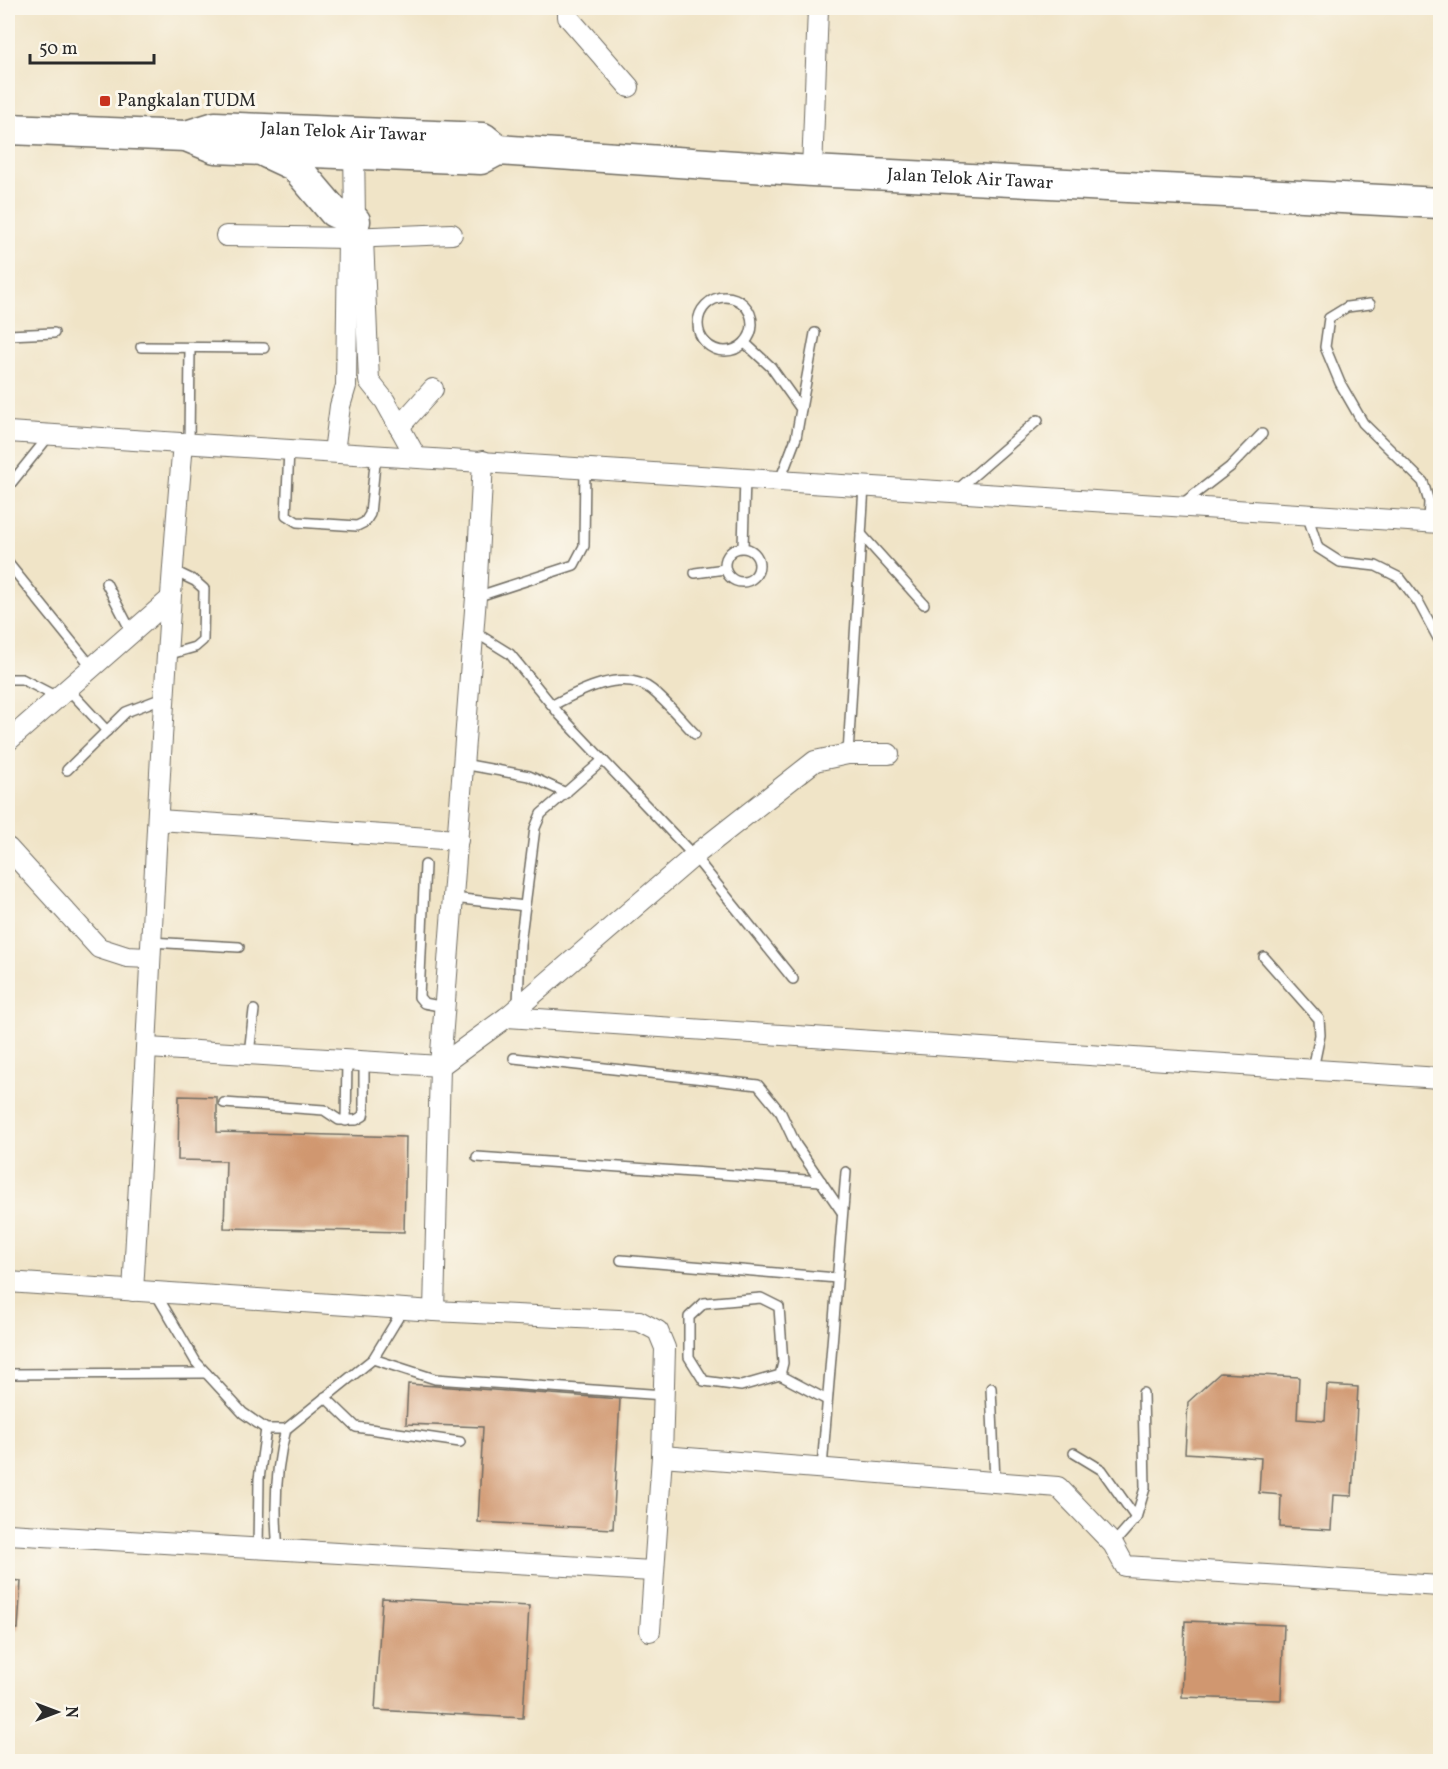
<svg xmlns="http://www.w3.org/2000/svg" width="1448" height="1769" viewBox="0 0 1448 1769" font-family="Vollkorn,serif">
	<rect width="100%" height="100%" fill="#fbf7ec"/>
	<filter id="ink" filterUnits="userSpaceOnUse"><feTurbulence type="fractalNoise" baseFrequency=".0167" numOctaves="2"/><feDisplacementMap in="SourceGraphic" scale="12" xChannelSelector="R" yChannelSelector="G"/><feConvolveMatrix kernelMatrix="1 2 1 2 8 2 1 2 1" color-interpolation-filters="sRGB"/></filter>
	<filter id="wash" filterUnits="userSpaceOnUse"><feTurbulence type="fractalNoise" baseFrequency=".008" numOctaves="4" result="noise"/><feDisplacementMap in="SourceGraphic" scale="24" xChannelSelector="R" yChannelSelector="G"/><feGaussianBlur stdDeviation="1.35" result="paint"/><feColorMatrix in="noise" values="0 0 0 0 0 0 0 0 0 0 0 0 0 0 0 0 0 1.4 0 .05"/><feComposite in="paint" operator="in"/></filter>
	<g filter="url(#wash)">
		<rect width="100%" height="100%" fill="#f0e4c7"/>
		<g id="blocks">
			<g fill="#d0976f">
				<path d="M179 1096 217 1097V1132L406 1137 404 1232 224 1228 226 1161 178 1160Z"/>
				<path d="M1220 1373 1299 1377 1297 1419 1325 1421 1327 1385 1358 1387 1352 1496 1333 1495 1331 1530 1280 1527 1281 1495 1259 1493 1261 1458 1185 1453 1188 1402Z"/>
				<path d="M408 1384 620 1399 613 1529 478 1522 483 1427 406 1424Z"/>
				<path d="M8 1580 21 1581 18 1629H8Z"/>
				<path d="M382 1598 529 1606 523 1718 375 1710Z"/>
				<path d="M1185 1621 1284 1625 1281 1700 1182 1697Z"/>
			</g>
		</g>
	</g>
	<g filter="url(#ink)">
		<use href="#blocks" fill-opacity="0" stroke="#706c62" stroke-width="1.5"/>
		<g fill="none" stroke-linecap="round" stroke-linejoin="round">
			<defs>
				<g id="service">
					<circle cx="725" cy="324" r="27"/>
					<path d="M1370 304 1347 307 1329 318 1325 347 1340 383 1363 423 1423 482 1429 502 1428 522"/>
					<path d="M8 335 54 333"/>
					<path d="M745 343 771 367 801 409 796 438 780 480"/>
					<path d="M141 347 264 348"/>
					<path d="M801 409 815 333"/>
					<path d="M189 444 190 348"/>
					<path d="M289 450 286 515 297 522 357 526 365 522 370 514 376 454"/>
					<path d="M8 487 49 436"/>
					<path d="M957 490 1038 420"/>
					<path d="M1182 504 1230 467 1262 434"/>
					<path d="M1307 514 1318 548 1340 562 1376 566 1400 578 1419 603 1440 642"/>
					<path d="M861 534 924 604"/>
					<path d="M743 547 745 478"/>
					<circle cx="742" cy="565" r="17"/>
					<path d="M8 563 92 667"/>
					<path d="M695 573 725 569"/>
					<path d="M106 583 132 633"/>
					<path d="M476 597 574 565 584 546 585 468"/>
					<path d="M473 631 510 654 560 715 694 856 793 979"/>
					<path d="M167 655 195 647 203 640 204 589 195 581 172 570"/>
					<path d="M8 679H22L57 697"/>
					<path d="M68 689 107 731"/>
					<path d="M553 705C579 691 624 667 652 690 668 703 681 720 695 734"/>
					<path d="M848 754 864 486"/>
					<path d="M463 764 529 776 566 793"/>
					<path d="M67 770 126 712 165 697"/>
					<path d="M425 865 419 997 424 1003 445 1007"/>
					<path d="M453 898 525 906"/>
					<path d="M150 942 239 947"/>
					<path d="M1264 957 1319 1019 1320 1035 1313 1069"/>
					<path d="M518 1006 520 944 535 828 541 814 603 760"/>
					<path d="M249 1054 254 1010"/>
					<path d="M514 1058 758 1085 781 1113 796 1145 842 1212"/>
					<path d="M224 1103 324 1110 339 1120H356L363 1116 364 1111V1061"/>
					<path d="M346 1121 347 1060"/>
					<path d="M477 1157 821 1181"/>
					<path d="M621 1260 837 1278"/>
					<path d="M155 1292 196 1362 243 1413 266 1429H286L373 1359 404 1308"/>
					<path d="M761 1298 779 1307 783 1363 780 1375 741 1386 704 1381 689 1357V1317L704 1303Z"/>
					<path d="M373 1359 435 1379 664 1395"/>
					<path d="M8 1374 206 1373"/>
					<path d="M780 1375 827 1400"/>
					<path d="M991 1388 995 1482"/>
					<path d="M325 1397 356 1427 460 1442"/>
					<path d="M1074 1453 1102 1470 1136 1518"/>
					<path d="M822 1468 846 1172"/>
					<path d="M1113 1544 1136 1518 1145 1488 1143 1393"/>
					<path d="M258 1549 259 1479 266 1429"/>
					<path d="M278 1550C274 1508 275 1469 286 1429"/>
				</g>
				<g id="minor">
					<path d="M568 8V17L629 87"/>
					<path d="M354 144 355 221 356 231 363 238 369 381 385 401 416 457"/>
					<path d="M812 171 818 8"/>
					<path d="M226 236 348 238 452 234"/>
					<path d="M399 427 433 389"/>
					<path d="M8 432 1440 523"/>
					<path d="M334 452 340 406 346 386 348 238 356 231"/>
					<path d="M8 741 169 600"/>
					<path d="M159 820 458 840"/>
					<path d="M8 848 99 948 127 957 148 958"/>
					<path d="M507 1017 1440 1078"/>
					<path d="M148 1048 440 1066 507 1017 694 856 815 761 848 754H889"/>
					<path d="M8 1282 434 1311 639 1321 658 1331 665 1348 662 1456 650 1631"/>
					<path d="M133 1291C150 1008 158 725 183 443"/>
					<path d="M434 1311 440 1066 476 597 483 461"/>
					<path d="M662 1456 1058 1487 1113 1544 1125 1566 1440 1586"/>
					<path d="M8 1534 652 1571"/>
				</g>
				<g id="primary">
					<path id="s1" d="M8 129 186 136 215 148 481 159 498 150 812 171 1440 203"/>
					<path id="s2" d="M186 136 215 127 483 138 498 150"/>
					<path d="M267 153 295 166 334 212 355 221"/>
				</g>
			</defs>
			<use href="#service" stroke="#706c62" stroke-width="12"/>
			<use href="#minor" stroke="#706c62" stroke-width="22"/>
			<use href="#primary" stroke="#706c62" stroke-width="33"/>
			<use href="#service" stroke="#fff" stroke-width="9"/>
			<use href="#minor" stroke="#fff" stroke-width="20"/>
			<use href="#primary" stroke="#fff" stroke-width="30"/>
		</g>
	</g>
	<rect fill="#c8321e" stroke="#fbf7ec" stroke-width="2" x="99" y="95" width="12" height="12" rx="3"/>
	<g text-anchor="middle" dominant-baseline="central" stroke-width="6" stroke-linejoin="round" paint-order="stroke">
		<g font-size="18" fill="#2b2b2b" stroke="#fbf7ec" text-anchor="start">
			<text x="117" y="101">Pangkalan TUDM</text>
		</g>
		<g font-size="18" fill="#2b2b2b" stroke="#fbf7ec">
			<text stroke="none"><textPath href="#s2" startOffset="159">Jalan Telok Air Tawar</textPath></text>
			<text stroke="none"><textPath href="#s1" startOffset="968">Jalan Telok Air Tawar</textPath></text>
		</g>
	</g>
	<rect width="1448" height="1769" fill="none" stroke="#fbf7ec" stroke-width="30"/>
	<g transform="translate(57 1712) rotate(90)" stroke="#fbf7ec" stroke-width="4.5" paint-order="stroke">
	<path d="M0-4.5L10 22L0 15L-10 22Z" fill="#2b2b2b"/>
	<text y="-9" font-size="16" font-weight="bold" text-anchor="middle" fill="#2b2b2b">N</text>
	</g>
	<path d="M30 54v9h124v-9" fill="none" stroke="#2b2b2b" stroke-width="3"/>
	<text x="39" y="54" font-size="18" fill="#2b2b2b" stroke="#fbf7ec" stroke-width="4.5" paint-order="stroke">50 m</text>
</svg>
